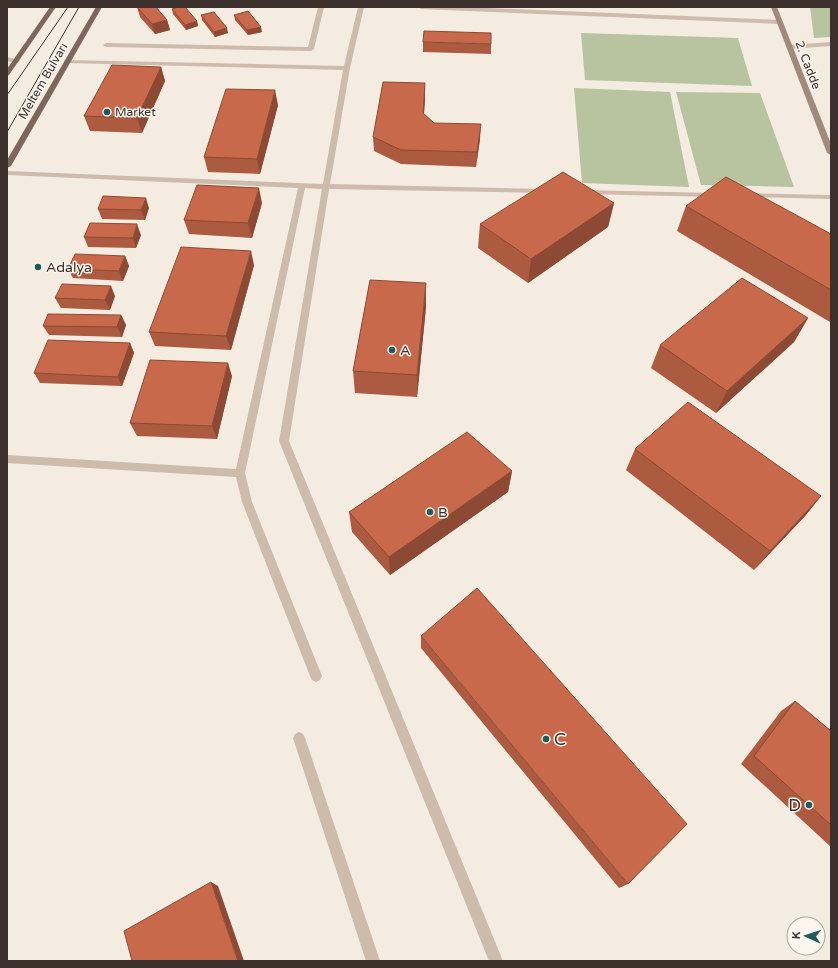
<svg xmlns="http://www.w3.org/2000/svg" width="838" height="968" viewBox="0 0 838 968" font-family="'Varela Round',sans-serif">
	<rect width="100%" height="100%" fill="#f4ebe1"/>
	<g fill="#b8c4a0">
		<path d="M810 7H831V37L814 38Z"/>
		<path d="M581 33 738 38 752 86 585 80Z"/>
		<path d="M574 88 670 92 689 187 582 183Z"/>
		<path d="M676 92 760 93 794 187 701 185Z"/>
	</g>
	<g fill="none" stroke-linecap="round" stroke-linejoin="round">
		<g fill="#cdbbac" fill-rule="evenodd">
			<path d="M318 7H324L314 49 311 51 106 47 103 45 106 43 308 47Z"/>
			<path d="M831 42V46L789 49 786 47 789 45Z"/>
		</g>
		<g fill="#cdbbac" fill-rule="evenodd">
			<path d="M358 7H364L350 68 330 184 545 189 549 191 545 193 329 189 289 441 503 961H489L279 441 322 189 305 188 245 473 252 502 322 676 320 680 316 682 312 680 310 676 242 502 236 477 7 463V455L236 469 298 188 7 175V171L323 184 343 70 67 63 64 61 65 60 344 66Z"/>
			<path d="M418 7H464L780 20 783 22 780 24 421 9Z"/>
			<path d="M7 57 19 60 20 61 17 63 7 61Z"/>
			<path d="M582 190 715 193 719 195 715 197 585 194 581 192Z"/>
			<path d="M744 193 831 195V199L747 197H744Z"/>
			<path d="M299 732 303 734 305 738 380 961H366L293 738 295 734Z"/>
		</g>
		<path fill="#a18a7d" fill-rule="evenodd" d="M771 7H777L831 144V155L827 153Z"/>
		<g fill="#7d675c" fill-rule="evenodd">
			<path d="M50 7H56L9 75 7 76V69Z"/>
			<path d="M96 7H102L11 166 7 168V160Z"/>
		</g>
		<g stroke="#3b302b" stroke-width="1">
			<path d="M7 95 68 7"/>
			<path d="M7 132 79 7"/>
		</g>
	</g>
	<g fill="#ac5a40">
		<path d="M137 7 167 20 170 30 155 34 140 17Z"/>
		<path d="M172 9 197 21 198 26 186 30 173 14Z"/>
		<path d="M201 15 228 33 215 37 202 20Z"/>
		<path d="M234 15 262 32 248 35 235 20Z"/>
		<path d="M423 42 491 44V54L423 52Z"/>
		<path d="M161 67 165 81 142 133 90 131 84 116Z"/>
		<path d="M425 83V98L424 114 434 123 480 139 476 167 401 164 374 151 373 137Z"/>
		<path d="M278 105 260 174 208 172 204 157Z"/>
		<path d="M262 203 252 238 189 234 184 220Z"/>
		<path d="M614 203 608 227 528 283 478 248 480 224Z"/>
		<path d="M686 206 831 234V321L830 322 677 231Z"/>
		<path d="M149 208 145 220 102 219 98 209Z"/>
		<path d="M141 235 136 248 88 247 84 237Z"/>
		<path d="M125 256 129 266 123 281 73 278 68 269Z"/>
		<path d="M254 265 231 350 155 346 149 332Z"/>
		<path d="M115 296 110 310 61 308 55 298Z"/>
		<path d="M426 307 417 397 355 393 353 371Z"/>
		<path d="M121 315 126 325 122 337 49 335 43 326Z"/>
		<path d="M808 318 794 342 716 413 651 368 660 345Z"/>
		<path d="M130 343 134 353 122 386 40 383 34 373Z"/>
		<path d="M232 376 217 439 137 436 130 423Z"/>
		<path d="M635 449 821 496 805 516 754 570 626 470Z"/>
		<path d="M512 471 508 492 390 575 352 532 349 512Z"/>
		<path d="M421 636 628 884 619 888 421 648Z"/>
		<path d="M795 701 831 731V847L741 764 781 711Z"/>
	</g>
	<g fill="#8c4a34">
		<path d="M167 20 170 30 155 34 152 24Z"/>
		<path d="M197 21 198 26 186 30 185 25Z"/>
		<path d="M261 27 262 32 248 35 247 30Z"/>
		<path d="M227 28 228 33 215 37 214 32Z"/>
		<path d="M161 67 165 81 142 133 137 118Z"/>
		<path d="M425 83V98L423 128V113Z"/>
		<path d="M275 90 278 105 260 174 257 159Z"/>
		<path d="M481 124 480 139 476 167 477 152Z"/>
		<path d="M259 188 262 203 252 238 248 223Z"/>
		<path d="M146 198 149 208 145 220 141 210Z"/>
		<path d="M614 203 608 227 528 283 531 259Z"/>
		<path d="M137 224 141 235 136 248 133 238Z"/>
		<path d="M251 251 254 265 231 350 226 336Z"/>
		<path d="M125 256 129 266 123 281 119 271Z"/>
		<path d="M426 283V307L417 397V375Z"/>
		<path d="M111 286 115 296 110 310 105 300Z"/>
		<path d="M121 315 126 325 122 337 117 327Z"/>
		<path d="M808 318 794 342 716 413 727 391Z"/>
		<path d="M130 343 134 353 122 386 118 377Z"/>
		<path d="M228 363 232 376 217 439 212 426Z"/>
		<path d="M512 471 508 492 390 575 389 557Z"/>
		<path d="M821 496 805 516 754 570 770 551Z"/>
		<path d="M211 882 218 886 244 961H238Z"/>
	</g>
	<g fill="#c8694b" stroke="#8c4a34">
		<path d="M137 7H156L167 20 152 24Z"/>
		<path d="M179 7H185L197 21 185 25 172 9Z"/>
		<path d="M248 11 261 27 247 30 234 15Z"/>
		<path d="M214 12 227 28 214 32 201 15Z"/>
		<path d="M424 31 491 33V44L423 42Z"/>
		<path d="M112 65 161 67 137 118 84 116Z"/>
		<path d="M383 82 425 83 423 113 434 123 481 124 477 152 401 150 373 137Z"/>
		<path d="M226 89 275 90 257 159 204 157Z"/>
		<path d="M563 172 614 203 531 259 480 224Z"/>
		<path d="M726 177 831 234V290L686 206Z"/>
		<path d="M197 185 259 188 248 223 184 220Z"/>
		<path d="M103 196 146 198 141 210 98 209Z"/>
		<path d="M90 223 137 224 133 238 84 237Z"/>
		<path d="M181 247 251 251 226 336 149 332Z"/>
		<path d="M75 254 125 256 119 271 68 269Z"/>
		<path d="M742 278 808 318 727 391 660 345Z"/>
		<path d="M370 280 426 283 417 375 353 371Z"/>
		<path d="M62 284 111 286 105 300 55 298Z"/>
		<path d="M48 314 121 315 117 327 43 326Z"/>
		<path d="M48 340 130 343 118 377 34 373Z"/>
		<path d="M150 360 228 363 212 426 130 423Z"/>
		<path d="M688 402 821 496 770 551 635 449Z"/>
		<path d="M467 432 512 471 389 557 349 512Z"/>
		<path d="M477 588 687 824 628 884 421 636Z"/>
		<path d="M795 701 831 731V825L754 756Z"/>
		<path d="M211 882 238 961H132L124 931Z"/>
	</g>
	<g fill="#1f5a5e" stroke="#fbf5ee" stroke-width="1.5">
		<circle cx="107" cy="112" r="4"/>
		<circle cx="38" cy="267" r="4"/>
		<circle cx="392" cy="350" r="4"/>
		<circle cx="430" cy="512" r="4"/>
		<circle cx="546" cy="739" r="4"/>
		<circle cx="809" cy="805" r="4"/>
	</g>
	<g text-anchor="middle" dominant-baseline="central" stroke-width="3" stroke-linejoin="round" paint-order="stroke">
		<g font-size="12" fill="#3b302b" stroke="#fbf5ee">
			<text transform="translate(808 65) rotate(69)">2. Cadde</text>
			<text transform="translate(43 81) rotate(-60)">Meltem Bulvarı</text>
		</g>
		<g font-size="12" fill="#3b302b" stroke="#fbf5ee" text-anchor="start">
			<text x="115" y="112">Market</text>
		</g>
		<g font-size="14" fill="#3b302b" stroke="#fbf5ee" text-anchor="start">
			<text x="46" y="267">Adalya</text>
			<text x="400" y="350">A</text>
			<text x="438" y="512">B</text>
		</g>
		<g font-size="17" fill="#3b302b" stroke="#fbf5ee" text-anchor="start">
			<text x="554" y="739">C</text>
			<text x="801" y="805" text-anchor="end">D</text>
		</g>
	</g>
	<rect width="838" height="968" fill="none" stroke="#3b302b" stroke-width="16"/>
	<g transform="translate(806 936) rotate(273)"><circle r="19" fill="#fbf5ee" stroke="#aea6a0"/>
	<path d="M0-3L7 15L0 10L-7 15Z" fill="#1f5a5e"/>
	<text y="-6" font-size="11" font-weight="bold" text-anchor="middle" fill="#3b302b">K</text>
	</g>
</svg>
